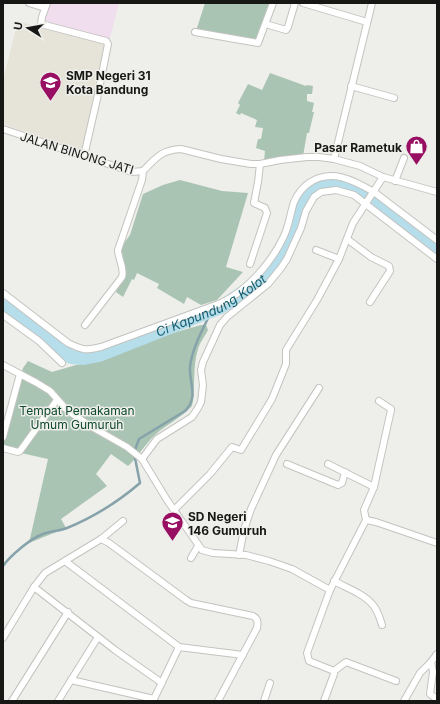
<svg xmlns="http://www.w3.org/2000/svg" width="440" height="704" viewBox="0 0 440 704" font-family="Inter,sans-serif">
	<rect width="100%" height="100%" fill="#eeeeea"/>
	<path fill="#f0dded" d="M45 3H119L109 41 40 19Z"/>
	<path fill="#e6e3d9" d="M18 21 42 28 43 25 107 43 84 152 3 124V80Z"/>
	<g fill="#a9c4b3">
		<path d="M205 3H273L257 42 196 31Z"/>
		<path d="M270 73 306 86 307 85 313 86 312 94H307V101L314 103 312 112H314L309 133H307L303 156 273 158 264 161 265 151 256 148 258 139H261L263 128 255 127 257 120 241 113 240 115 236 113 240 105 238 103 248 84 262 90Z"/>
		<path d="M180 180 222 191 248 193 226 267 243 272 217 300 201 305 187 297 184 304 157 288 159 284 137 273 134 280 132 279 123 297 116 292 126 272 121 247 130 235 143 194 163 185Z"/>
		<path d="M201 325H206L208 330C205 336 200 342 198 349 192 368 196 387 192 406 181 418 167 424 155 435 145 444 138 457 128 466L111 454 96 474 107 486 61 519 66 528 29 543 48 459 3 449V444L23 368 28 361 52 372 76 365 104 360 166 335Z"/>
	</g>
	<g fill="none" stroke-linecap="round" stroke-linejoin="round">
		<path stroke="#86a2aa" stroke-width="2.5" d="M3 566C10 556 31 538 43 534 51 531 60 531 67 528 94 517 119 501 140 483L134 453 139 439 185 411C199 397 189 383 190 367 192 348 203 329 211 312"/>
		<path stroke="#b6ddea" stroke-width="14" id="s1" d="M3 306 71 357 84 358 99 355 221 307 244 292 274 270 289 243 307 197 315 188 328 184H338L354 188 437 249"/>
		<defs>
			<g id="street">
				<path d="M29 3 45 8"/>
				<path d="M47 3 42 17 41 24 106 41 108 44 97 99 84 156"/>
				<path d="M303 3 367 22"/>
				<path d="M269 25 286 30 288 27 295 3"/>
				<path d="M195 32 258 43 273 3"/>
				<path d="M351 86 394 98"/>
				<path d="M3 129 132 172 143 171C156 158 161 150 181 149L221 159 251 164H260L280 160 307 157H319L334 159 360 166 383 177 437 192"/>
				<path d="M334 159 372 3"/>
				<path d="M395 181 404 158"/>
				<path d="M347 239 371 257 389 266 390 271 370 302"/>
				<path d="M316 250 339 259"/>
				<path d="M250 264 267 213 265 208 254 203 258 182 260 164"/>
				<path d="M3 293 68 343C83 350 84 351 101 347L221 303C247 291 271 263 283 238 289 227 290 214 294 202 297 195 302 188 309 183 331 168 353 180 374 192L437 240"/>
				<path d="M3 315 39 341 62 363"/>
				<path d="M85 325 122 277C125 268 118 259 118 250L142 180 143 171"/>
				<path d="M3 365 37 383 50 391 67 410 90 426 127 447 142 459 167 500 202 550 213 553 246 555 269 561 292 569 330 590"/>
				<path d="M3 437 20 374"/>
				<path d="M3 448 18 452 20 451 57 400"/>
				<path d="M142 459 157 439 192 417 198 408 201 402 203 385 201 370 203 362 220 325 227 317 268 284 281 268 287 259 301 228 306 211 314 197 321 192 336 190 354 195 437 259"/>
				<path d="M287 464 338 485 342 483 345 472"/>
				<path d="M328 464 374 487"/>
				<path d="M174 510 210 474 232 447 241 450 272 399 286 364V350L317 300 339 259 353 223 383 177"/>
				<path d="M366 520 364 510 374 487 391 410V409L379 401"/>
				<path d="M366 520 376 522 437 543"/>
				<path d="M101 539 109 543 186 600 191 603 253 616C258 619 258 622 257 628L218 701"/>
				<path d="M239 555 244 530 251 509 276 455 319 388"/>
				<path d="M191 558 198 546"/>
				<path d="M65 561 179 647"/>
				<path d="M334 581C347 588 364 594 373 605 378 611 380 618 382 625"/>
				<path d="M34 587 115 650 162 683"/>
				<path d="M3 638 34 587 45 573 101 539 123 521"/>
				<path d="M431 662 433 672 430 694 437 699"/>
				<path d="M334 671 309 661 307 653 330 590 366 520"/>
				<path d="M334 671 346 662 396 681"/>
				<path d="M71 680 154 699"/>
				<path d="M12 701 68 612"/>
				<path d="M58 701 98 637"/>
				<path d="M153 701 179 647 243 655"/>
				<path d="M264 701 270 683"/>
				<path d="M324 701 334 674V671"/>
				<path d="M404 701 420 673 431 662 437 654"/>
			</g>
		</defs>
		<use href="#street" stroke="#c3c3c0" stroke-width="8"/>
		<use href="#street" stroke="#fff" stroke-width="6"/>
	</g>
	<defs>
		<symbol id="school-pin" viewBox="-11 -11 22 30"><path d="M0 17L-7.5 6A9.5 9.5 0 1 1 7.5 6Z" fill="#980e62" stroke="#eeeeea"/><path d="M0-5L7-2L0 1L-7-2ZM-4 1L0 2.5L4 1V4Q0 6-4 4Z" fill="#fff"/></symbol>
		<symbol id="shop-pin" viewBox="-11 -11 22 30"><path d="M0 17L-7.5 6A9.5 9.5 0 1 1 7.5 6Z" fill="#980e62" stroke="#eeeeea"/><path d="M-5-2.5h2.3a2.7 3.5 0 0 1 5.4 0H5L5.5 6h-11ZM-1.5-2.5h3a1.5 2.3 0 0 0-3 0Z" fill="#fff"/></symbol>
	</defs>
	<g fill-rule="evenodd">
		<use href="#school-pin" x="38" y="70" width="25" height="34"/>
		<use href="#shop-pin" x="404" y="134" width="25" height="34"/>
		<use href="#school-pin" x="160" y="510" width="25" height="34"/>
	</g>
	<g text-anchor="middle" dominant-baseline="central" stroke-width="3" stroke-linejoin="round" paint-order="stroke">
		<g font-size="12" font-weight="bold" fill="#171716" stroke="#eeeeea" text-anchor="start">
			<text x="66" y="75">SMP Negeri 31<tspan x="66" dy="14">Kota Bandung</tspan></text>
			<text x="402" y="147" text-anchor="end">Pasar Rametuk</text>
			<text x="188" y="516">SD Negeri<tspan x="188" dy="14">146 Gumuruh</tspan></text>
		</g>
		<g font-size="12" fill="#171716" stroke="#eeeeea">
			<text transform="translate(77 153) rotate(17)">JALAN BINONG JATI</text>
		</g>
		<g font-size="12" fill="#0e482e" stroke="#eeeeea">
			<text x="77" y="410">Tempat Pemakaman<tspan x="77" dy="14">Umum Gumuruh</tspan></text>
		</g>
		<g font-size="13" font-style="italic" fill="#145f71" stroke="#eeeeea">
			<text stroke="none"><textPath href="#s1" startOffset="236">Ci Kapundung Kolot</textPath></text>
		</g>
	</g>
	<rect width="440" height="704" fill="none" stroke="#171716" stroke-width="8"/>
	<g transform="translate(28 28) rotate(281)" stroke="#eeeeea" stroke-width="3" paint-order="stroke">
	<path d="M0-3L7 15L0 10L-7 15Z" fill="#171716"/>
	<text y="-6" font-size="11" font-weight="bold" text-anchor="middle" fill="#171716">U</text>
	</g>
</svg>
